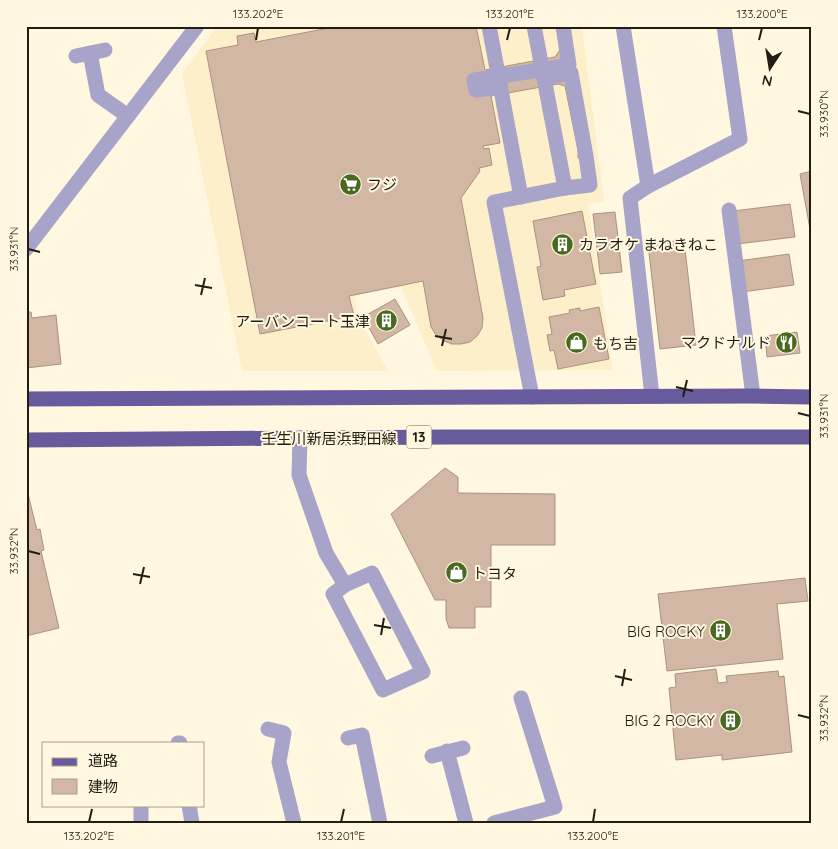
<svg xmlns="http://www.w3.org/2000/svg" width="838" height="849" viewBox="0 0 838 849" font-family="Quicksand,'Noto Sans JP',sans-serif">
	<rect width="100%" height="100%" fill="#fff7df"/>
	<path fill="#fcefca" d="M218 26H582L604 201 588 204 613 370 437 371 401 287 354 296 358 317 388 371H242L182 73Z"/>
	<g fill="#d1b7a4" stroke="#ab9280">
		<path d="M339 26H476L485 70 555 57 560 50 592 155 578 158V150L565 86 558 84 491 96 500 143 483 146 484 149 489 148 492 165 479 168 480 171 461 198 483 318 482 328 477 336 470 342 461 344H452L444 341 436 335 431 327 423 281 349 296 354 316 260 334 206 51 238 45 237 36 254 33 256 42Z"/>
		<path d="M812 171V240L800 174Z"/>
		<path d="M790 204 795 237 737 244 733 211Z"/>
		<path d="M582 211 596 284 564 290 565 296 543 300 537 267 541 266 533 221Z"/>
		<path d="M615 212 622 272 600 274 593 214Z"/>
		<path d="M684 240 696 345 660 349 648 244Z"/>
		<path d="M789 254 794 285 742 292 738 261Z"/>
		<path d="M395 299 410 325 378 344 363 317Z"/>
		<path d="M599 307 609 359 558 369 554 350 550 351 547 335 552 334 549 317 570 313 569 310 580 308V311Z"/>
		<path d="M26 312H31L32 318 56 315 61 364 26 368Z"/>
		<path d="M797 332 800 353 767 357 765 336Z"/>
		<path d="M445 468 458 477V493L555 494V545H491V607H475V628H449L446 619V600H435L391 514Z"/>
		<path d="M26 486 37 530 40 529 44 550 41 551 59 628 26 636Z"/>
		<path d="M805 578 808 601 777 604 783 659 667 671 658 594Z"/>
		<path d="M716 669 718 683 727 682 726 676 778 671 779 677 784 676 792 752 722 760V755L676 760 669 688 676 687 675 674Z"/>
	</g>
	<g fill="none" stroke-linecap="round" stroke-linejoin="round">
		<g stroke="#a8a3c8" stroke-width="15">
			<path d="M489 26 521 197"/>
			<path d="M623 26 648 186"/>
			<path d="M90 53 98 95 128 116"/>
			<path d="M76 56 105 50"/>
			<path d="M552 68 569 65 563 26"/>
			<path d="M554 76 571 73 586 156 590 185 565 188"/>
			<path d="M489 78 474 80 476 90 492 88"/>
			<path d="M729 210 753 396"/>
			<path d="M26 249 197 26"/>
			<path d="M652 396 630 198 648 186 740 139 724 26"/>
			<path d="M532 397 494 202 565 188 534 26"/>
			<path d="M300 438 299 475 326 553 345 585 372 573 423 672 383 690 333 594 345 585"/>
			<path d="M268 729 284 733 279 762 294 823"/>
			<path d="M348 738 362 735 380 823"/>
			<path d="M178 743H180"/>
			<path d="M447 751 466 823"/>
			<path d="M432 756 463 748"/>
			<path d="M189 805 192 823"/>
			<path d="M141 823V805"/>
			<path d="M494 823 555 807 521 698"/>
		</g>
		<g stroke="#685b9d" stroke-width="15">
			<path d="M26 399 753 396 812 397"/>
			<path d="M26 440 449 437H812"/>
		</g>
		<path stroke="#a8a3c8" stroke-width="15" d="M489 78 552 68"/>
	</g>
	<path fill="none" stroke="#211d12" stroke-width="2" d="M256 40 258 28M507 40 510 28M759 40 762 28M798 111 810 114M28 249 40 252M195 285 212 288M201 295 205 278M435 336 452 339M442 346 446 329M676 387 693 391M683 397 687 380M798 413 810 416M28 551 40 554M133 574 150 577M140 584 144 567M374 625 391 628M381 635 384 618M615 676 632 680M622 686 625 669M798 715 810 718M89 822 92 809M341 822 344 809M593 822 595 809"/>
	<defs>
		<symbol id="supermarket-disc" viewBox="-11 -11 22 22"><circle r="9.5" fill="#476920" stroke="#fff7df"/><path d="M-6-5.5h2.5l.6 2H6L4.5 2H-2.5L-4.4-4H-6ZM-1.5 3.2a1.3 1.3 0 1 0 .1 0ZM3 3.2a1.3 1.3 0 1 0 .1 0Z" fill="#fff"/></symbol>
		<symbol id="building-disc" viewBox="-11 -11 22 22"><circle r="9.5" fill="#476920" stroke="#fff7df"/><path d="M-4-6H4V6H1V3H-1V6H-4ZM-2.5-4.3h1.7v1.8h-1.7ZM.8-4.3h1.7v1.8H.8ZM-2.5-1h1.7V.8h-1.7ZM.8-1h1.7V.8H.8Z" fill="#fff"/></symbol>
		<symbol id="restaurant-disc" viewBox="-11 -11 22 22"><circle r="9.5" fill="#476920" stroke="#fff7df"/><path d="M-5-6h1v4h1v-4h1v4h1v-4h1v5L-1.5 .5V6h-2V.5L-5-1ZM5-6V6H3V1.5H1.5Q1.5-4 5-6Z" fill="#fff"/></symbol>
		<symbol id="shop-disc" viewBox="-11 -11 22 22"><circle r="9.5" fill="#476920" stroke="#fff7df"/><path d="M-5-2.5h2.3a2.7 3.5 0 0 1 5.4 0H5L5.5 6h-11ZM-1.5-2.5h3a1.5 2.3 0 0 0-3 0Z" fill="#fff"/></symbol>
	</defs>
	<g fill-rule="evenodd">
		<use href="#supermarket-disc" x="338" y="172" width="25" height="25"/>
		<use href="#building-disc" x="550" y="232" width="25" height="25"/>
		<use href="#building-disc" x="374" y="308" width="25" height="25"/>
		<use href="#restaurant-disc" x="774" y="330" width="25" height="25"/>
		<use href="#shop-disc" x="564" y="330" width="25" height="25"/>
		<use href="#shop-disc" x="444" y="560" width="25" height="25"/>
		<use href="#building-disc" x="708" y="618" width="25" height="25"/>
		<use href="#building-disc" x="718" y="708" width="25" height="25"/>
	</g>
	<g text-anchor="middle" dominant-baseline="central" stroke-width="4" stroke-linejoin="round" paint-order="stroke">
		<rect fill="#fff7df" stroke="#645e50" stroke-width="1" x="406.5" y="425.5" width="25" height="23" rx="4"/>
		<g font-size="14" font-weight="bold" fill="#211d12">
			<text x="419" y="437">13</text>
		</g>
		<g font-size="15" fill="#211d12" stroke="#fff7df" text-anchor="start">
			<text x="367" y="184">フジ</text>
			<text x="579" y="244">カラオケ まねきねこ</text>
			<text x="370" y="321" text-anchor="end">アーバンコート玉津</text>
			<text x="771" y="342" text-anchor="end">マクドナルド</text>
			<text x="593" y="343">もち吉</text>
			<text x="472" y="573">トヨタ</text>
			<text x="705" y="631" text-anchor="end">BIG ROCKY</text>
			<text x="715" y="720" text-anchor="end">BIG 2 ROCKY</text>
		</g>
		<g font-size="15" fill="#211d12" stroke="#fff7df">
			<text x="329" y="438">壬生川新居浜野田線</text>
		</g>
	</g>
	<rect width="838" height="849" fill="none" stroke="#fff7df" stroke-width="55"/>
	<rect x="42" y="742" width="162" height="65" fill="#fff7df" stroke="#a6a08d"/>
	<rect x="52" y="758" width="25" height="8" fill="#685b9d" stroke="#a6a08d"/>
	<text x="88" y="766" font-size="15" fill="#211d12">道路</text>
	<rect x="52" y="779" width="25" height="15" fill="#d1b7a4" stroke="#a6a08d"/>
	<text x="88" y="792" font-size="15" fill="#211d12">建物</text>
	<g transform="translate(770 68) rotate(192)" stroke="#fff7df" stroke-width="4" paint-order="stroke">
	<path d="M0-4L9 19L0 12L-9 19Z" fill="#211d12"/>
	<text y="-8" font-size="14" font-weight="bold" text-anchor="middle" fill="#211d12">N</text>
	</g>
	<rect x="28" y="28" width="782" height="794" fill="none" stroke="#211d12" stroke-width="2"/>
	<g font-size="12" text-anchor="middle" fill="#211d12">
		<text x="258" y="18">133.202°E</text>
		<text x="510" y="18">133.201°E</text>
		<text x="762" y="18">133.200°E</text>
		<text transform="translate(824 114) rotate(-90)" y="4">33.930°N</text>
		<text transform="translate(14 249) rotate(-90)" y="4">33.931°N</text>
		<text transform="translate(824 416) rotate(-90)" y="4">33.931°N</text>
		<text transform="translate(14 551) rotate(-90)" y="4">33.932°N</text>
		<text transform="translate(824 718) rotate(-90)" y="4">33.932°N</text>
		<text x="89" y="840">133.202°E</text>
		<text x="341" y="840">133.201°E</text>
		<text x="593" y="840">133.200°E</text>
	</g>
</svg>
